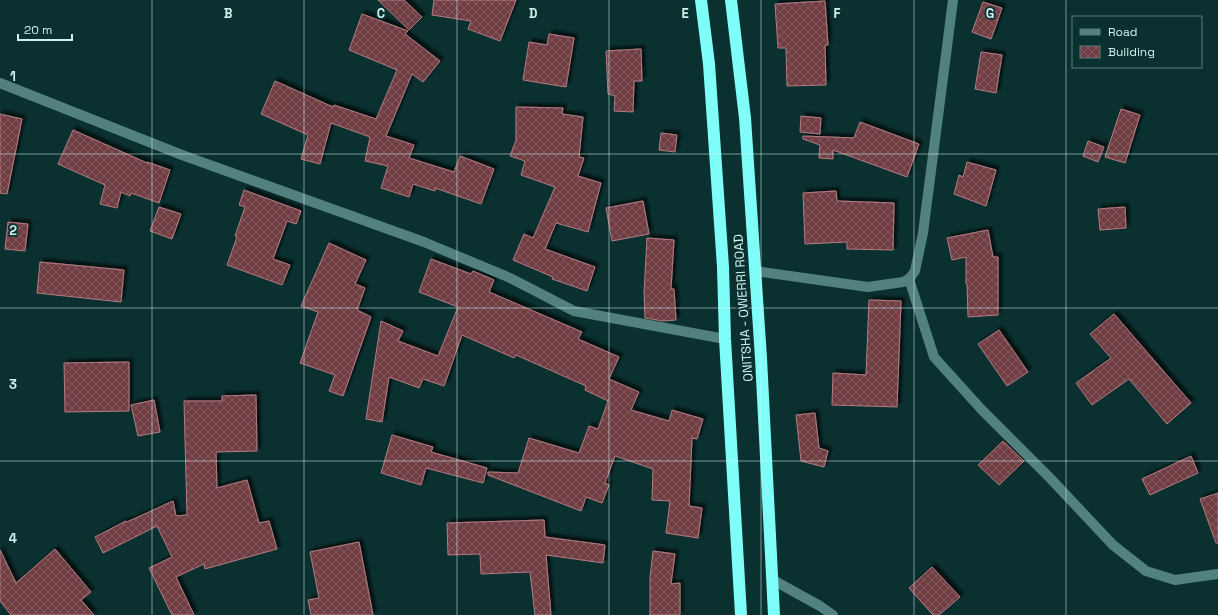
<svg xmlns="http://www.w3.org/2000/svg" width="1218" height="615" viewBox="0 0 1218 615" font-family="'Space Grotesk',sans-serif">
	<defs>
		<pattern id="building-cross-hatch" width="8" height="8" patternUnits="userSpaceOnUse"><rect width="8" height="8" fill="#6f3d43"/><path d="M0 0l8 8M0 8l8-8" fill="none" stroke="#825a5e"/></pattern>
		<filter id="shadow"><feDropShadow dx="3.5" dy="-3.5" stdDeviation="1" flood-color="#0009"/></filter>
	</defs>
	<rect width="100%" height="100%" fill="#0a302f"/>
	<g fill="url(#building-cross-hatch)" stroke="#b47c82" filter="url(#shadow)">
		<path d="M378 0H404L422 17 409 30Z"/>
		<path d="M434 0H516L500 41 468 29 471 21 432 15Z"/>
		<path d="M825 1 828 45H825L826 85 787 86 786 48H778L775 4Z"/>
		<path d="M983 2 1002 8 991 39 972 32Z"/>
		<path d="M362 14 408 31 405 34 440 61 423 82 412 74 386 136 414 145 409 158 454 172 460 156 494 169 481 204 435 188V191L413 184 409 197 381 188 388 166 365 161 370 137 331 123 320 164 301 159 308 135 261 114 275 81 333 107 334 105 376 119 397 70 349 50Z"/>
		<path d="M549 34 574 38 566 87 523 80 529 42 547 45Z"/>
		<path d="M641 49 642 81H634L633 112 614 111 615 96 608 94 606 51Z"/>
		<path d="M981 52 1002 55 996 93 975 89Z"/>
		<path d="M516 107 563 108 562 114 583 117 579 157 584 158 578 176 601 183 588 232 556 223 545 249 595 267 587 291 552 279 553 277 513 260 524 234 533 238 555 187 521 175 525 161 510 156 516 140Z"/>
		<path d="M1121 109 1140 115 1125 163 1105 157Z"/>
		<path d="M0 114 22 119 7 194 0 193Z"/>
		<path d="M801 116 821 118 820 134 800 132Z"/>
		<path d="M860 122 919 144 907 177 833 150V159L819 158 820 145 803 139V136L854 138Z"/>
		<path d="M73 130 147 163V162L170 170 159 203 131 193 130 196 121 192 117 208 100 204 105 185 58 164Z"/>
		<path d="M661 133 677 135 675 152 659 150Z"/>
		<path d="M1088 141 1104 147 1098 162 1083 156Z"/>
		<path d="M967 162 996 170 986 206 954 194 959 175 963 177Z"/>
		<path d="M244 190 301 211 296 224 287 221 273 259 290 265 282 285 227 265 237 237 235 236 245 207 239 205Z"/>
		<path d="M836 191 837 201 894 203 893 250 847 249V242L805 244 803 193Z"/>
		<path d="M643 201 649 234 612 241 606 208Z"/>
		<path d="M159 207 181 214 172 239 150 231Z"/>
		<path d="M1125 207 1126 228 1100 230 1098 209Z"/>
		<path d="M8 222 28 224 25 251 5 249Z"/>
		<path d="M988 230 993 257H998V315L968 317 967 284H966V257L952 260 947 238Z"/>
		<path d="M647 238 674 240 671 289H674L676 320 663 321 645 318 644 293Z"/>
		<path d="M329 243 366 260 355 284 365 288 357 310 371 317 343 396 329 391 335 375 300 363 318 312 301 306Z"/>
		<path d="M431 259 471 274 473 271 494 280 489 292 582 332 578 339 619 357 609 379 639 392 631 410 669 421 672 410 703 419 697 439 692 438 689 506 702 508 698 538 666 533 670 501 652 500 653 469 615 456 605 483 609 485 602 503 586 497 581 511 488 475V472L518 473 529 438 579 453 589 426 598 429 608 401 585 390 586 386 516 355 514 358 462 335 444 386 423 379 419 388 389 377 382 422 366 419 381 321 403 331 398 341 438 356 458 307 419 292Z"/>
		<path d="M40 262 124 270 121 302 37 293Z"/>
		<path d="M869 300 901 301 897 407 832 405 833 373 866 375Z"/>
		<path d="M1114 314 1191 403 1167 424 1129 379 1092 405 1076 383 1111 358 1090 334Z"/>
		<path d="M999 330 1028 372 1007 386 978 344Z"/>
		<path d="M129 362V411L65 412 64 363Z"/>
		<path d="M256 395 257 451 216 452 217 488 247 480 259 523 269 521 277 549 205 569 204 564 176 577 194 615H172L149 568 172 557 157 526 103 553 95 537 126 521 127 522 173 501 176 516 187 515 184 401H222V396Z"/>
		<path d="M154 400 160 432 138 436 131 405Z"/>
		<path d="M815 413 819 448 828 451 824 467 801 461 796 415Z"/>
		<path d="M392 435 433 447 431 452 487 468 483 483 426 468 421 485 381 473Z"/>
		<path d="M1003 441 1024 461 999 485 978 465Z"/>
		<path d="M1191 456 1198 473 1150 495 1142 479Z"/>
		<path d="M1218 493V543H1216L1200 499Z"/>
		<path d="M544 520 545 537 605 545 603 563 546 555 551 615H535L530 572 481 574 480 554 448 555 447 523Z"/>
		<path d="M359 542 373 615H311L308 600 319 598 310 552Z"/>
		<path d="M55 549 91 592 81 600 94 615H11L0 601V550L16 583Z"/>
		<path d="M653 551 675 554 671 584 680 583V615H650V578Z"/>
		<path d="M932 567 960 597 939 615H933L909 588Z"/>
	</g>
	<g fill="none" stroke-linecap="round" stroke-linejoin="round">
		<g stroke="#538180" stroke-width="10">
			<path d="M0 83 182 155 424 242 510 278 574 311 725 339"/>
			<path d="M755 271 868 287 903 282 909 279 915 271 923 233 953 0"/>
			<path d="M909 279 934 357 981 409 1050 478 1113 545 1146 571 1175 580 1218 574"/>
			<path d="M773 580 820 606 833 615"/>
		</g>
		<g stroke="#7ffdf9" stroke-width="12">
			<path d="M701 0 709 64 723 267 725 339 741 615"/>
			<path d="M731 0 745 118 761 358 774 615"/>
		</g>
	</g>
	<path fill="none" stroke="#cff1ef" stroke-width="1" stroke-opacity="0.55" d="M152 0V615M304 0V615M457 0V615M609 0V615M761 0V615M914 0V615M1066 0V615M0 154H1218M0 308H1218M0 461H1218"/>
	<g text-anchor="middle" dominant-baseline="central" stroke-width="3.5" stroke-linejoin="round" paint-order="stroke">
		<g font-size="13" fill="#cff1ef" stroke="#0a302f">
			<text transform="translate(743 308) rotate(-94)">ONITSHA - OWERRI ROAD</text>
		</g>
	</g>
	<g font-size="13" text-anchor="middle" font-weight="bold" fill="#cff1ef" stroke="#0a302f" stroke-width="3.5" stroke-linejoin="round" paint-order="stroke">
		<text x="228" y="18">B</text>
		<text x="381" y="18">C</text>
		<text x="533" y="18">D</text>
		<text x="685" y="18">E</text>
		<text x="837" y="18">F</text>
		<text x="990" y="18">G</text>
		<text x="13" y="81">1</text>
		<text x="13" y="235">2</text>
		<text x="13" y="389">3</text>
		<text x="13" y="543">4</text>
	</g>
	<rect x="1072" y="16" width="130" height="52" fill="#0a302f" stroke="#597d7c"/>
	<rect x="1080" y="29" width="20" height="6" fill="#538180" stroke="#597d7c"/>
	<text x="1108" y="36" font-size="12" fill="#cff1ef">Road</text>
	<rect x="1080" y="46" width="20" height="12" fill="url(#building-cross-hatch)" stroke="#597d7c"/>
	<text x="1108" y="56" font-size="12" fill="#cff1ef">Building</text>
	<path d="M18 34v6h54v-6" fill="none" stroke="#cff1ef" stroke-width="2"/>
	<text x="24" y="34" font-size="12" fill="#cff1ef" stroke="#0a302f" stroke-width="3" paint-order="stroke">20 m</text>
</svg>
